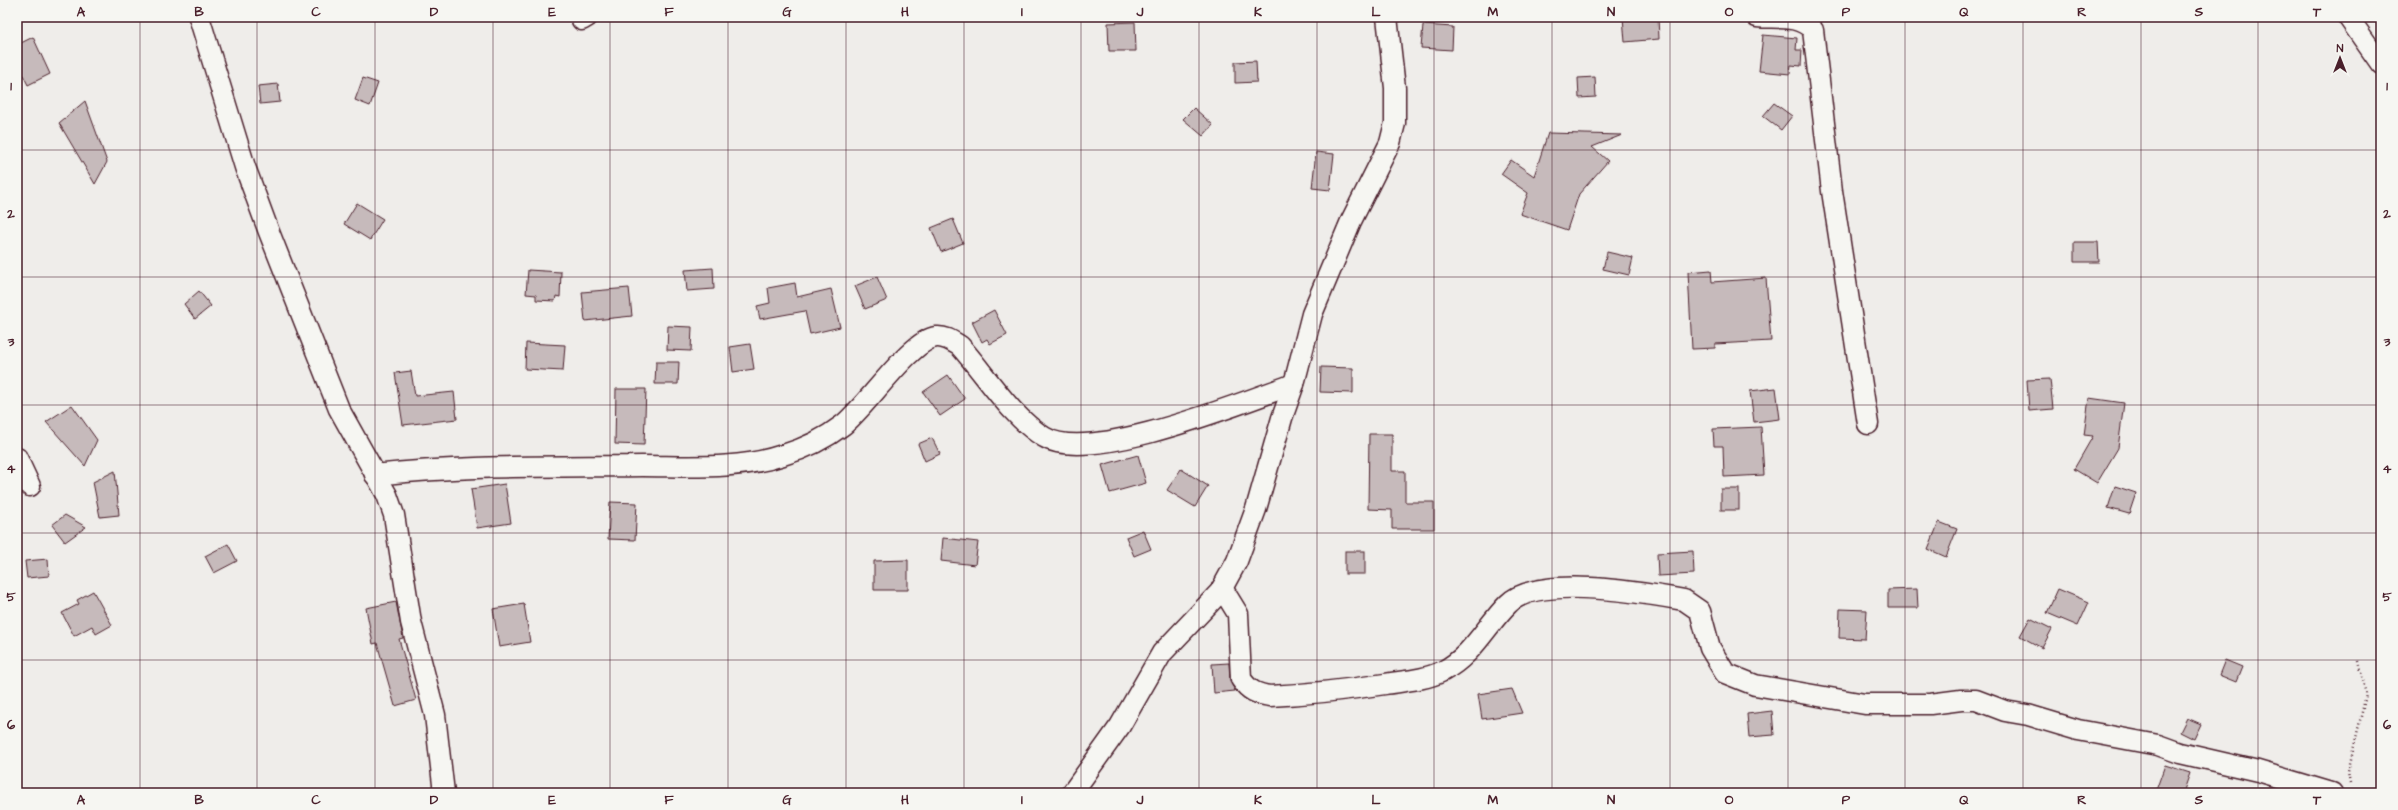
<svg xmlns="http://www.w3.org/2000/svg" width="2398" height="810" viewBox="0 0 2398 810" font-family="'Architects Daughter',sans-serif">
	<rect width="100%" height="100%" fill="#efedea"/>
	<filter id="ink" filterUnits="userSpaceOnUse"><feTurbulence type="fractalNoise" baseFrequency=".025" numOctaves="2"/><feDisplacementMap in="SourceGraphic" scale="8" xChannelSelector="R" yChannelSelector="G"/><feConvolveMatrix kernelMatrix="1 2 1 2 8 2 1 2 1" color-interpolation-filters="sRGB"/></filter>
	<g filter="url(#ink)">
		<g fill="#c6babb" stroke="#4a1f2b">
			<path d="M1623 17H1658L1659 39 1625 42Z"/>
			<path d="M1135 22 1136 51H1109L1108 23Z"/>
			<path d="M1423 25 1453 27 1452 50 1421 48Z"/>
			<path d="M1763 35 1797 38 1796 50H1802L1801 66 1791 65 1790 74 1759 71Z"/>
			<path d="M33 37 50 74 28 85 17 63V45Z"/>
			<path d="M1256 61 1257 82 1235 83V62Z"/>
			<path d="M1595 77 1596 97 1579 98 1578 78Z"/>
			<path d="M363 78 378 83 370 106 355 100Z"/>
			<path d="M278 84 280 102 260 104 258 86Z"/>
			<path d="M85 101 107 162 95 184 59 123Z"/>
			<path d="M1774 103 1792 116 1781 130 1763 116Z"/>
			<path d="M1194 108 1213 125 1203 136 1183 119Z"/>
			<path d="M1548 133 1622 135 1592 147 1608 161 1579 194 1567 230 1520 214 1528 193 1501 174 1511 160 1534 176Z"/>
			<path d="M1316 152 1334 154 1330 190 1312 188Z"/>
			<path d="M357 203 383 219 370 240 344 224Z"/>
			<path d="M953 219 963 243 941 252 931 228Z"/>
			<path d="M2074 242H2098L2099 262H2074Z"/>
			<path d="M1607 252 1633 258 1629 275 1603 269Z"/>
			<path d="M713 268 714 289 687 291 685 270Z"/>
			<path d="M528 270 561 272 560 297 556 296 555 301 536 300V295L526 294Z"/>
			<path d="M1711 270 1712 282 1766 278 1771 341 1715 344V348L1692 349 1688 272Z"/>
			<path d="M877 277 887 300 865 309 855 286Z"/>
			<path d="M795 283 797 297 831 289 840 327 810 334 805 311 760 319 757 306 770 303 768 288Z"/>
			<path d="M629 288 632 316 585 321 582 292Z"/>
			<path d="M199 291 211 306 195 319 184 304Z"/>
			<path d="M994 310 1007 335 990 344 987 339 982 342 972 322Z"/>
			<path d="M668 326 692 327 691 351 667 350Z"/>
			<path d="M526 343 565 345 563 371 525 369Z"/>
			<path d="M750 344 754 369 733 372 730 347Z"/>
			<path d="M656 362H679L678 384H655Z"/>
			<path d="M1321 367 1353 368V393L1320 392Z"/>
			<path d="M411 371 415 396 454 392 457 419 403 425 395 373Z"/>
			<path d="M948 375 965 399 940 416 923 392Z"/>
			<path d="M2050 379 2053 409 2029 411 2027 380Z"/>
			<path d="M1776 388 1780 419 1754 422 1750 391Z"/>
			<path d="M616 389H646L644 445 615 444Z"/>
			<path d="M2089 398 2124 403 2118 448 2097 483 2074 469 2093 436 2084 435Z"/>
			<path d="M72 405 97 440 85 466 46 422Z"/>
			<path d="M1761 427 1764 475 1724 477 1723 446H1714L1713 429Z"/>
			<path d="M1369 434H1392V471H1405V502H1434V529H1392V510L1368 509Z"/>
			<path d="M932 438 940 454 925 461 918 444Z"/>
			<path d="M1138 455 1146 483 1110 493 1102 465Z"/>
			<path d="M1181 469 1208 486 1195 507 1167 490Z"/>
			<path d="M115 471 119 515 100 517 93 482Z"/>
			<path d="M505 484 511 523 477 528 471 489Z"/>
			<path d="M2115 486 2136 493 2129 514 2108 508Z"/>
			<rect x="1721" y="489" width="18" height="21"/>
			<path d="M610 502 637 503 635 540 608 539Z"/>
			<path d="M65 515 86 527 65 542 52 525Z"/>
			<path d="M1939 522 1957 529 1946 557 1928 549Z"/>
			<path d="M1143 530 1151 549 1134 556 1126 537Z"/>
			<path d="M943 538 978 542 975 565 941 561Z"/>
			<path d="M228 544 237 561 214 573 205 556Z"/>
			<rect x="1345" y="551" width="20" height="23"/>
			<path d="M1693 551 1694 574 1658 576 1657 553Z"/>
			<path d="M48 559 49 576 27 578 25 561Z"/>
			<path d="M908 560V590H874V561Z"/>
			<path d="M1917 589 1918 608H1888V590Z"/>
			<path d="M2058 589 2089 602 2078 626 2047 613Z"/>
			<path d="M93 591 112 625 96 634 92 626 74 636 62 613 79 604 77 600Z"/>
			<path d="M396 602 403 638 399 639 416 700 395 706 377 643 373 644 366 608Z"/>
			<path d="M524 604 530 642 499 647 493 609Z"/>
			<path d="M1840 609 1867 610 1865 639 1839 638Z"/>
			<path d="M2030 618 2052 629 2042 648 2020 636Z"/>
			<path d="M2225 660 2242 667 2236 682 2219 675Z"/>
			<path d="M1229 663 1230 680 1235 691 1214 693 1212 664Z"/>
			<path d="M1512 689 1522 713 1482 719 1478 694Z"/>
			<path d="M1772 711 1774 735 1749 737 1747 714Z"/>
			<path d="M2187 718 2201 724 2194 739 2180 732Z"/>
			<path d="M2165 765 2190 773 2183 793H2155Z"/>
		</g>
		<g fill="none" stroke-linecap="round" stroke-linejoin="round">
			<defs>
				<g id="street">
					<path d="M199 17 245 167 269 232 339 409 387 495 394 515 411 622 435 715 444 793"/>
					<path d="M1757 17C1777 19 1798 14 1813 30L1832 191 1868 424"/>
					<path d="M2348 17 2381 64"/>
					<path d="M582 20 587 17"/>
					<path d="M17 458 30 486"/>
					<path d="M375 475C464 465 553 467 642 466 688 466 739 470 783 455 804 449 826 438 843 425 866 407 911 340 936 337 945 336 952 341 960 346 986 375 1011 417 1044 437 1089 465 1243 402 1294 384"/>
					<path d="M1222 588 1238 614 1241 679C1249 691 1257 694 1270 696 1309 694 1346 690 1385 684 1404 681 1425 680 1443 671 1472 656 1486 626 1508 604 1537 574 1644 593 1684 600L1700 611 1710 648 1725 673 1755 685 1865 704H1930L1961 700H1976L2005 711 2028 715 2078 730 2158 745 2180 753 2258 771 2332 793"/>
					<path d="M1072 793 1120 726 1162 653 1220 592 1237 561 1256 509 1282 418 1294 384 1312 314 1351 221 1390 143 1395 123V88L1387 17"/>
				</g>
			</defs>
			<use href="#street" stroke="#4a1f2b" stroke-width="23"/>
			<path stroke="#4a1f2b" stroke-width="2.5" stroke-dasharray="1 3" stroke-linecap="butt" d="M2350 783 2348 772 2366 695 2359 661"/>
			<use href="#street" stroke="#f6f6f2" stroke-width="20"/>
		</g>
	</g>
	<path fill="none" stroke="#4a1f2b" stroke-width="1" stroke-opacity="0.55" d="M140 17V793M257 17V793M375 17V793M493 17V793M610 17V793M728 17V793M846 17V793M964 17V793M1081 17V793M1199 17V793M1317 17V793M1434 17V793M1552 17V793M1670 17V793M1788 17V793M1905 17V793M2023 17V793M2141 17V793M2258 17V793M17 150H2381M17 277H2381M17 405H2381M17 533H2381M17 660H2381"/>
	<rect width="2398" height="810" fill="none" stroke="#f6f6f2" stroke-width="44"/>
	<g transform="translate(2340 58)" stroke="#f6f6f2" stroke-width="3" paint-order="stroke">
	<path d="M0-3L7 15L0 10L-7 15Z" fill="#4a1f2b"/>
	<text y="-6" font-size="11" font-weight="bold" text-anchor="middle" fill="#4a1f2b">N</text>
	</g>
	<rect x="22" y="22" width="2354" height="766" fill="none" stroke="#4a1f2b" stroke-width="1.5"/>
	<g font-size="13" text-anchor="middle" font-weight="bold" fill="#4a1f2b">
		<text x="81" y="16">A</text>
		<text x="199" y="16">B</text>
		<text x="316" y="16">C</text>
		<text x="434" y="16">D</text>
		<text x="552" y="16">E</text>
		<text x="669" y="16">F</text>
		<text x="787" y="16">G</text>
		<text x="905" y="16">H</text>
		<text x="1022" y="16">I</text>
		<text x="1140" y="16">J</text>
		<text x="1258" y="16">K</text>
		<text x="1376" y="16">L</text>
		<text x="1493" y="16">M</text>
		<text x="1611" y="16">N</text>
		<text x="1729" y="16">O</text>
		<text x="1846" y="16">P</text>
		<text x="1964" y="16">Q</text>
		<text x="2082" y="16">R</text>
		<text x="2199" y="16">S</text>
		<text x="2317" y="16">T</text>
		<text x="11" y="90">1</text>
		<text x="2387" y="90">1</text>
		<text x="11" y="218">2</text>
		<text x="2387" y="218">2</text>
		<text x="11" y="346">3</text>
		<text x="2387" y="346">3</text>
		<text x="11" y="473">4</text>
		<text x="2387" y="473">4</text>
		<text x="11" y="601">5</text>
		<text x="2387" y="601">5</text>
		<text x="11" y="729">6</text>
		<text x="2387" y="729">6</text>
		<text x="81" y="804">A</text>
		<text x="199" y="804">B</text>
		<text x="316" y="804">C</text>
		<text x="434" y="804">D</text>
		<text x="552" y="804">E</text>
		<text x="669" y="804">F</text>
		<text x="787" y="804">G</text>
		<text x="905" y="804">H</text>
		<text x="1022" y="804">I</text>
		<text x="1140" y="804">J</text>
		<text x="1258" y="804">K</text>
		<text x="1376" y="804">L</text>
		<text x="1493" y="804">M</text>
		<text x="1611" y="804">N</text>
		<text x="1729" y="804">O</text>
		<text x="1846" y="804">P</text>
		<text x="1964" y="804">Q</text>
		<text x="2082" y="804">R</text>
		<text x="2199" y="804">S</text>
		<text x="2317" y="804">T</text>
	</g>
</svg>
